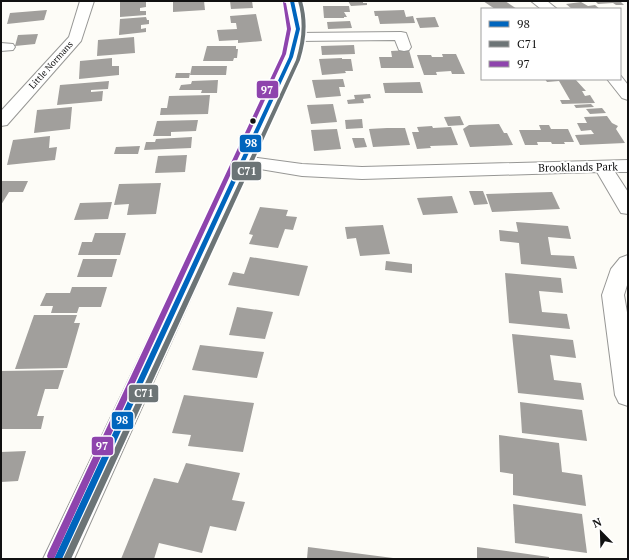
<svg xmlns="http://www.w3.org/2000/svg" width="629" height="560" viewBox="0 0 629 560" font-family="'PT Serif',serif">
	<rect width="100%" height="100%" fill="#fdfcf7"/>
	<g fill="#a19f9c">
		<path d="M146 1V7L140 8V11H146V15L120 17V2Z"/>
		<path d="M173 1H204L205 10 173 12Z"/>
		<path d="M230 1H252L253 8 231 9Z"/>
		<path d="M348 1H363V3H367V5L351 6Z"/>
		<path d="M483 1H505L517 9H495Z"/>
		<path d="M595 1H620L624 5H616L613 3 598 4Z"/>
		<path d="M581 2 588 6 595 5 600 9H572L566 4Z"/>
		<path d="M323 6H349L350 12H344L347 17H344V18H324Z"/>
		<path d="M47 10 44 20 7 24 10 13Z"/>
		<path d="M404 10 406 17 413 16 415 23 380 24 378 16H375L374 11Z"/>
		<path d="M256 14 262 41 238 43V40L219 41 217 30 237 29 236 23H231L230 16Z"/>
		<path d="M146 17 147 20H149V24L141 25V29L146 28V32L119 35 120 19Z"/>
		<path d="M435 17 439 27 420 28 416 18Z"/>
		<path d="M350 21 352 28 328 29 327 22Z"/>
		<path d="M38 34 35 44 15 46 18 35Z"/>
		<path d="M134 37 135 53 97 56 98 40Z"/>
		<path d="M354 45 355 54 322 55 321 46Z"/>
		<path d="M207 46H236V49H238L237 58H234L233 61H203Z"/>
		<path d="M409 50 414 68H381L379 57H392L391 51Z"/>
		<path d="M442 54H456L465 74H452L451 71 436 72 437 75H424L417 55H431L432 57H443Z"/>
		<path d="M112 58V66H119V75L79 79 80 61Z"/>
		<path d="M342 58V59H351L353 71H345L346 73 322 75 319 59Z"/>
		<path d="M192 66H227L226 75H190Z"/>
		<path d="M176 73H190L189 78H175Z"/>
		<path d="M343 79 345 87H339L341 96 316 98 312 80Z"/>
		<path d="M545 79H575L586 91H582L585 96 590 95 595 103 562 104 560 100H570L559 81 547 82Z"/>
		<path d="M218 80 217 93H201L202 90H179L181 85 191 84 192 81Z"/>
		<path d="M109 81 108 89 91 90V92L103 91 102 101 57 105 60 85Z"/>
		<path d="M420 82 423 93H385L383 83Z"/>
		<path d="M370 94 371 98 363 99 364 103 348 104 347 100 355 99 354 95Z"/>
		<path d="M210 95 208 114 160 115 161 108H167L169 96Z"/>
		<path d="M333 104 337 122 311 124 307 105Z"/>
		<path d="M591 104 594 107 576 108 574 105Z"/>
		<path d="M72 107 70 129 34 133 37 110Z"/>
		<path d="M602 108 606 113 590 114 586 109Z"/>
		<path d="M460 116 464 125 448 126 444 117Z"/>
		<path d="M607 116 612 123 618 126 616 129 625 143 580 145 575 135 594 134 591 130 581 131 577 123H587L584 117Z"/>
		<path d="M362 119 363 128 346 129 345 120Z"/>
		<path d="M198 120 196 131 171 132V136H153L157 121Z"/>
		<path d="M499 124 504 133H507L513 145 470 147 463 129 469 125Z"/>
		<path d="M539 125H549L551 129H568L574 142H564L565 144H552L551 142H537L538 145H525L519 130H541Z"/>
		<path d="M432 126 433 128 451 127 458 145 430 146 431 148 417 149 412 132H419L417 127Z"/>
		<path d="M387 128H405L410 145 373 147 369 129Z"/>
		<path d="M337 129 341 149 314 151 311 130Z"/>
		<path d="M50 136 49 148 57 147 55 160 7 165 13 140Z"/>
		<path d="M192 137 191 148 144 150 146 142H155L156 139Z"/>
		<path d="M352 138H364L367 147 355 148Z"/>
		<path d="M140 146 138 154H114L116 147Z"/>
		<path d="M187 155 185 172 155 173 158 156Z"/>
		<path d="M1 181H28L23 192H9L1 205Z"/>
		<path d="M161 183 156 214 127 215 129 204 114 205 119 184Z"/>
		<path d="M469 191H483L488 204 474 205Z"/>
		<path d="M552 192 560 209 492 212 486 194Z"/>
		<path d="M452 196 458 213 423 215 417 198Z"/>
		<path d="M112 202 108 219 74 220 80 203Z"/>
		<path d="M260 207 288 210 286 216 297 217 293 230 285 229 278 248 249 244 253 235 249 234Z"/>
		<path d="M516 222 568 226 571 239 548 237 551 255 574 256 577 269 521 264 519 243 500 241 499 230 518 232Z"/>
		<path d="M383 225 390 254 360 256 356 238 347 239 345 227Z"/>
		<path d="M95 233H126L120 255H78L82 242H92Z"/>
		<path d="M250 257 308 266 299 296 228 285 233 272 244 274Z"/>
		<path d="M83 259H117L112 277H77Z"/>
		<path d="M386 261 412 264V273L385 270Z"/>
		<path d="M505 273 561 278 563 293 539 291 542 312 567 314 570 329 509 323Z"/>
		<path d="M72 287H107L101 307H79L77 313H51L53 306H40L46 293H70Z"/>
		<path d="M237 307 273 312 265 339 229 335Z"/>
		<path d="M34 315H77L74 323H80L67 368 15 369Z"/>
		<path d="M512 334 573 340 576 358 550 355 554 380 581 383 584 400 518 393Z"/>
		<path d="M200 345 264 352 257 378 192 370Z"/>
		<path d="M64 370 58 389H45L37 416H44L41 429H1V371Z"/>
		<path d="M184 395 254 403 243 452 188 446 191 435 172 433Z"/>
		<path d="M520 402 582 410 587 441 522 433Z"/>
		<path d="M499 435 559 443 562 472 582 475 586 506 513 495V474L500 472Z"/>
		<path d="M26 451 18 481 1 482V452Z"/>
		<path d="M186 463 240 473 232 500 245 502 236 531 210 526 202 553 159 543 154 559H121L154 478 178 483Z"/>
		<path d="M513 504 582 514 587 553 515 543Z"/>
		<path d="M308 547 393 558V559H307Z"/>
		<path d="M477 547 549 557V559H477Z"/>
	</g>
	<g fill="none" stroke-linecap="round" stroke-linejoin="round">
		<defs>
			<g id="minor">
				<path d="M80 1H94L81 41 7 125 1 126V111L69 37Z"/>
				<path d="M531 1H547L557 9H541Z"/>
				<path d="M401 32 406 33 411 47 409 50 404 51 399 50 395 40 297 41 292 40 290 37 292 34 297 33Z"/>
				<path d="M1 43 13 44 15 47 13 50 1 51Z"/>
				<path d="M621 76 628 85V100L622 98 607 79H620Z"/>
				<path d="M242 156 302 164 362 167 628 160V172H615L628 192V214L621 213 597 172 362 179 302 176 236 165 233 161 236 157Z"/>
				<path d="M628 255V282L624 295 628 318V406L619 403 615 395 602 295 611 269 620 258Z"/>
			</g>
			<path id="tertiary" d="M285 1H299C306 23 305 35 299 57L74 559H43L283 57 290 29Z"/>
		</defs>
		<use href="#minor" stroke="#979795" stroke-width="2"/>
		<use href="#tertiary" stroke="#979795" stroke-width="2"/>
		<use href="#minor" fill="#fffffe" fill-rule="evenodd"/>
		<use href="#tertiary" fill="#fffffe" fill-rule="evenodd"/>
		<defs>
			<path id="bus-1" d="M290 1H294L300 29 293 57 62 559H54L289 57 296 29Z"/>
			<path id="bus-2" d="M298 1H302C308 22 306 40 300 60L71 559H63L296 60C302 40 304 22 298 1Z"/>
			<path id="bus-3" d="M283 2 286 3 291 29 286 54 54 559H48L47 556 48 553 282 54 287 29Z"/>
		</defs>
		<use href="#bus-1" stroke="#fff" stroke-width="3"/>
		<use href="#bus-2" stroke="#fff" stroke-width="3"/>
		<use href="#bus-3" stroke="#fff" stroke-width="3"/>
		<use href="#bus-1" fill="#0065bd" fill-rule="evenodd"/>
		<use href="#bus-2" fill="#6c7476" fill-rule="evenodd"/>
		<use href="#bus-3" fill="#8e44ad" fill-rule="evenodd"/>
	</g>
	<circle fill="#111" stroke="#fff" stroke-width="1.5" cx="253" cy="121" r="3.5"/>
	<g text-anchor="middle" dominant-baseline="central" stroke-width="4" stroke-linejoin="round" paint-order="stroke">
		<g font-size="9" fill="#111" stroke="#fff">
			<text transform="translate(51 65) rotate(-48)">Little Normans</text>
		</g>
		<g font-size="11" fill="#111" stroke="#fff">
			<text transform="translate(578 167) rotate(-1)">Brooklands Park</text>
		</g>
	</g>
	<g stroke="#fff" stroke-width="1.5">
		<rect x="256" y="80" width="23" height="19" rx="4" fill="#8e44ad"/>
		<rect x="239" y="134" width="23" height="19" rx="4" fill="#0065bd"/>
		<rect x="231" y="161" width="31" height="20" rx="4" fill="#6c7476"/>
		<rect x="128" y="384" width="31" height="19" rx="4" fill="#6c7476"/>
		<rect x="111" y="411" width="23" height="19" rx="4" fill="#0065bd"/>
		<rect x="91" y="436" width="23" height="20" rx="4" fill="#8e44ad"/>
	</g>
	<g font-size="11" text-anchor="middle" font-weight="bold" fill="#fff">
		<text x="267" y="94">97</text>
		<text x="251" y="147">98</text>
		<text x="247" y="175">C71</text>
		<text x="144" y="397">C71</text>
		<text x="122" y="424">98</text>
		<text x="102" y="450">97</text>
	</g>
	<rect width="629" height="560" fill="none" stroke="#111111" stroke-width="4"/>
	<rect x="481" y="8" width="140" height="72" fill="#ffffff" stroke="#a0a0a0"/>
	<rect x="489" y="21" width="20" height="6" fill="#0065bd" stroke="#a0a0a0"/>
	<text x="517" y="28" font-size="12" fill="#111111">98</text>
	<rect x="489" y="41" width="20" height="6" fill="#6c7476" stroke="#a0a0a0"/>
	<text x="517" y="48" font-size="12" fill="#111111">C71</text>
	<rect x="489" y="61" width="20" height="6" fill="#8e44ad" stroke="#a0a0a0"/>
	<text x="517" y="68" font-size="12" fill="#111111">97</text>
	<g transform="translate(601 532) rotate(337)" stroke="#ffffff" stroke-width="3" paint-order="stroke">
	<path d="M0-3L7 15L0 10L-7 15Z" fill="#111111"/>
	<text y="-6" font-size="11" font-weight="bold" text-anchor="middle" fill="#111111">N</text>
	</g>
</svg>
